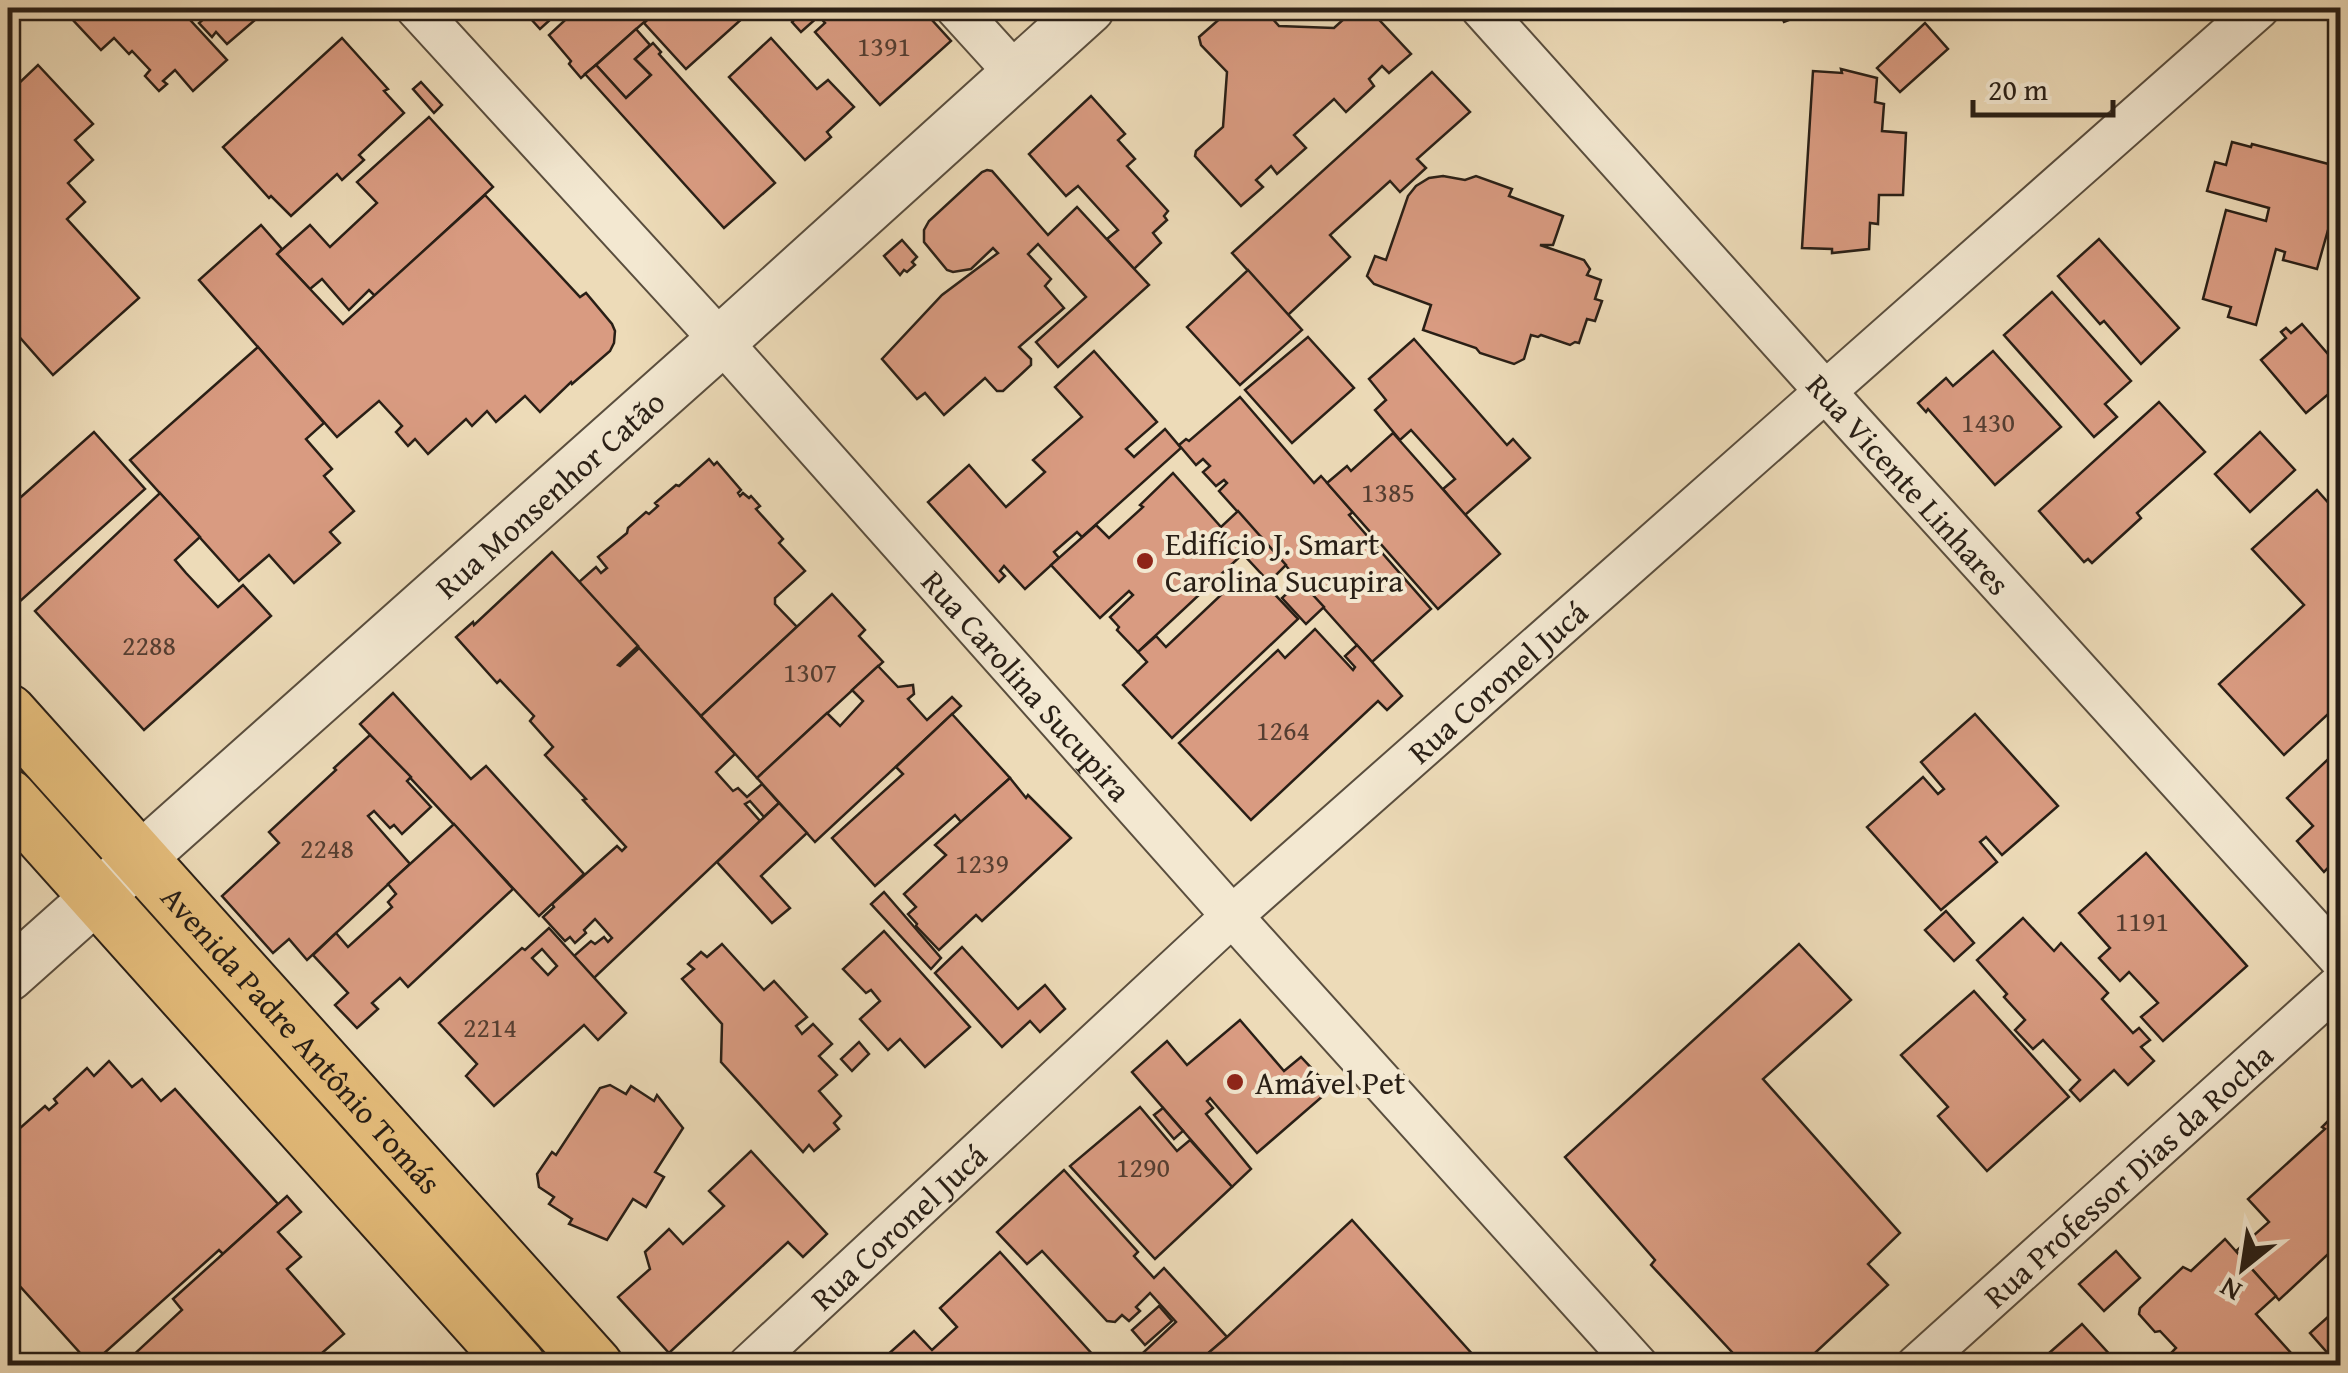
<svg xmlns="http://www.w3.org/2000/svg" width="2348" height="1373" viewBox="0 0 2348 1373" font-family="'Gentium Book Plus',serif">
	<rect width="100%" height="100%" fill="#eddbb8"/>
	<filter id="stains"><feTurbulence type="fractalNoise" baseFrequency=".002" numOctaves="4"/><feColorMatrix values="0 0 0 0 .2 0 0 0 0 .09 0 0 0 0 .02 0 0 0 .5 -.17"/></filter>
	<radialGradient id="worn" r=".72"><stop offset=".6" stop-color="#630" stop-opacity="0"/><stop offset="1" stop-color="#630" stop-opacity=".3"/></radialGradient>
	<g fill="#d99b81" stroke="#291f16" stroke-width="2.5" fill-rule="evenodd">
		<path d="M85 8H179L227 60 193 91 175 70 163 81 167 84 159 91 145 76 150 70 132 51 129 54 114 38 101 50 72 19Z"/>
		<path d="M195 8H269L227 44 216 32 212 37 199 23 205 18Z"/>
		<path d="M521 8H563L540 29Z"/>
		<path d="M578 8H660L581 78 569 64 571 61 549 35Z"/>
		<path d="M660 8H754L686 69 644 23Z"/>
		<path d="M779 8H828L801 32 792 22 800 14 795 9 787 17Z"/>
		<path d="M828 8H921L951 41 880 105 815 32 825 23 819 16Z"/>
		<path d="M1232 8H1263L1279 26 1334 28 1356 8H1368L1411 54 1389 73 1382 66 1369 79 1374 86 1346 112 1334 99 1294 135 1306 148 1277 174 1271 166 1256 180 1263 187 1241 206 1195 156 1196 151 1223 127 1227 72 1201 45 1199 37Z"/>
		<path d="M1778 8H1825L1813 15 1812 11 1784 22Z"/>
		<path d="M1925 23 1948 49 1900 92 1877 68Z"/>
		<path d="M636 29 650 45 635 59 651 75 626 98 596 65Z"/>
		<path d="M342 38 388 89 384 91 404 113 359 155 364 160 342 180 337 174 291 216 271 196 269 198 223 147Z"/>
		<path d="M771 38 817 89 828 80 854 107 827 132 831 137 805 160 729 77Z"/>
		<path d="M653 43 661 52 659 54 775 183 724 228 585 74 596 65 626 98 651 75 635 59Z"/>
		<path d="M38 65 93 124 75 140 93 160 68 183 85 202 67 219 139 298 53 375 8 324V83L13 89Z"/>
		<path d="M1841 69 1877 78 1875 102 1884 104 1882 131 1906 133 1903 195H1879L1878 224 1870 223 1869 249 1832 253V249L1802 248 1813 71 1842 73Z"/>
		<path d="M1432 72 1470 112 1417 159 1426 168 1400 192 1390 181 1330 235 1350 257 1288 315 1232 253Z"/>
		<path d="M421 82 442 105 434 113 413 89Z"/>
		<path d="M1091 96 1125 134 1118 140 1135 159 1127 166 1168 211 1164 216 1167 220 1153 233 1161 243 1134 269 1107 239 1118 230 1078 186 1066 196 1029 154Z"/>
		<path d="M429 117 493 187 375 296 369 290 349 310 322 279 310 289 277 254 310 225 330 247 377 203 357 182Z"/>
		<path d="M2232 142 2251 147 2252 144 2340 167V226L2330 223 2317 269 2283 260 2285 252 2276 249 2256 325 2228 317 2231 307 2203 299 2226 210 2266 221 2269 208 2207 191 2215 162 2226 165Z"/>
		<path d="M987 170 992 171 1048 235 1077 207 1149 285 1058 367 1036 342 1086 297 1038 244 1028 254 1051 279 1045 286 1064 308 1019 347 1031 359V365L1003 391H997L985 378 944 415 925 393 917 399 882 359 942 295 998 253 993 248 971 269 953 272 947 270 924 242V230L929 221 982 172Z"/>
		<path d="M1443 176 1465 180 1476 176 1512 189 1509 196 1563 216 1553 245H1540L1584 260 1590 269 1587 275 1601 280 1595 299 1602 301 1595 321 1587 319 1579 343 1575 342 1570 345 1541 335 1538 337 1531 335 1524 359 1514 364 1480 353 1476 348 1423 330 1431 305 1374 284 1367 276 1375 256 1386 260 1408 196 1416 186 1429 178Z"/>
		<path d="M485 195 580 297 586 293 612 324 615 331 614 343 610 351 572 384 571 382 540 412 525 396 496 422 487 411 472 426 466 419 428 454 415 439 408 446 396 432 402 426 379 401 337 437 199 280 261 225 282 249 277 254 343 324Z"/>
		<path d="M2099 239 2179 328 2141 364 2104 321 2100 324 2058 276Z"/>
		<path d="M902 240 917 257 912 262 915 265 907 272 904 270 900 275 884 256Z"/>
		<path d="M1248 270 1302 330 1240 385 1187 327Z"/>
		<path d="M2052 292 2131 381 2105 404 2117 417 2094 437 2004 335Z"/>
		<path d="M2302 324 2340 368V381L2337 384 2340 392 2336 396 2332 391 2306 413 2261 360 2286 338 2281 332 2286 328 2291 333Z"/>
		<path d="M1308 337 1354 388 1292 443 1245 390Z"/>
		<path d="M1414 339 1507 445 1513 439 1530 458 1465 515 1443 489 1455 479 1411 430 1400 440 1375 410 1386 400 1369 379Z"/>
		<path d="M258 347 324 423 306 439 332 469 324 476 354 511 330 532 340 543 294 583 269 555 239 581 130 460Z"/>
		<path d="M1094 351 1157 422 1126 449 1134 457 1165 429 1181 448 1082 537 1077 532 1054 552 1059 558 1025 589 1004 566 1000 571 1005 576 999 582 928 502 969 465 1006 507 1045 472 1033 460 1082 417 1055 387Z"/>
		<path d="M1993 351 2061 427 1995 485 1928 409 1926 412 1918 403 1946 378 1953 386Z"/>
		<path d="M1240 397 1314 483 1321 476 1353 512 1349 515 1431 609 1372 662 1219 491 1227 483 1224 480 1216 486 1203 472 1210 466 1203 459 1196 465 1179 445 1186 439 1189 441Z"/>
		<path d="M2159 402 2205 452 2137 513 2141 518 2092 563 2088 559 2084 562 2039 511Z"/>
		<path d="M94 432 145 489 8 612V501L12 505Z"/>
		<path d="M2260 432 2295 470 2250 512 2215 474Z"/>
		<path d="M1393 433 1500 554 1438 609 1327 483 1347 466 1351 471Z"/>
		<path d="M709 459 714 465 717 462 741 490 738 493 740 496 743 493 749 498 751 496 760 506 756 509 783 539 779 543 805 571 775 598V604L797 627 701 716 579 582 596 567 601 573 607 568 598 557 627 533 628 528 646 512 649 514 658 506 655 503 676 485 679 486Z"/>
		<path d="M1173 473 1221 527 1238 511 1261 537 1138 652 1117 630 1119 627 1110 617 1133 595 1129 591 1100 618 1051 565 1096 525 1109 538 1143 507 1140 505Z"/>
		<path d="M2317 490 2340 516V703L2284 755 2219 684 2304 605 2252 549Z"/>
		<path d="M160 493 200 537 175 560 186 573 218 607 243 585 271 616 144 730 35 611Z"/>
		<path d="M1261 537 1286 565 1269 582 1243 554Z"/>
		<path d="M552 552 638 646 618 665 620 666 639 648 735 754 716 772 733 791 738 788 747 797 762 784 779 803 764 817 750 801 745 804 760 821 594 978 574 956 591 941 595 944 604 937 608 942 612 938 595 919 584 930 586 933 575 943 570 937 565 941 543 917 554 907 552 904 617 846 622 851 626 847 583 800 586 799 545 755 553 747 530 721 534 716 500 680 497 683 456 637 473 622 474 625Z"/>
		<path d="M1241 576 1257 593 1265 584 1298 619 1172 738 1123 685 1147 662 1138 652 1156 636 1166 647Z"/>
		<path d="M1300 581 1324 607 1306 624 1282 598Z"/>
		<path d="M832 594 865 630 859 636 883 662 757 778 701 716Z"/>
		<path d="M1315 629 1353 670 1355 667 1345 656 1357 645 1402 696 1387 710 1378 701 1251 820 1179 743 1278 650 1285 658Z"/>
		<path d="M878 666 898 687 913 685 914 694 908 699 927 720 952 697 961 706 815 842 757 778 827 713 840 726 863 701 852 690Z"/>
		<path d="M393 693 471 779 486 766 584 874 539 916 360 724Z"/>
		<path d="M952 714 1010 778 961 822 955 815 875 886 832 838 903 774 896 767Z"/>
		<path d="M1975 714 2058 806 2002 855 1986 837 1980 842 1997 862 1941 910 1867 827 1923 777 1938 794 1944 789 1921 762Z"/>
		<path d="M370 735 411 777 407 781 431 807 402 834 394 825 390 828 374 811 368 816 410 864 307 960 289 939 273 953 222 896 279 843 269 832 336 770 334 768Z"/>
		<path d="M2340 748V856L2324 872 2297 841 2313 826 2287 798Z"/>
		<path d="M1010 778 1026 798 1028 795 1071 838 982 921 976 915 939 950 916 926 917 924 908 914 916 907 904 894 946 855 935 845Z"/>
		<path d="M779 803 807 833 761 876 790 908 772 923 717 862Z"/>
		<path d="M454 824 513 889 408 987 400 978 372 1003 378 1009 357 1028 335 1005 348 993 313 955 336 933 348 947 392 907 388 902 396 894 388 884Z"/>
		<path d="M2146 853 2247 966 2163 1041 2141 1017 2158 1003 2129 972 2120 981 2099 958 2110 948 2079 913Z"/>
		<path d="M884 892 941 958 931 969 871 904Z"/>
		<path d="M1946 911 1974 943 1954 961 1925 930Z"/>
		<path d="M2023 918 2054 951 2061 943 2108 993 2102 999 2133 1033 2139 1028 2150 1040 2141 1047 2154 1061 2128 1085 2114 1070 2080 1101 2070 1090 2080 1080 2043 1040 2033 1049 2015 1030 2025 1020 2004 997 2007 994 1977 960Z"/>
		<path d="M549 928 626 1013 598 1040 584 1025 494 1106 466 1076 477 1064 439 1023 522 948 525 950ZM542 949 557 966 548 975 532 958Z"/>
		<path d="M884 931 970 1027 925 1067 900 1039 888 1050 860 1019 880 1001 871 990 866 993 843 969Z"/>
		<path d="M722 944 764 990 774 981 807 1017 796 1026 802 1034 813 1024 832 1044 819 1056 837 1075 819 1091 841 1116 834 1123 839 1129 814 1151 809 1145 803 1152 721 1062 722 1024 682 979 694 969 688 964 701 952 707 957Z"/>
		<path d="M1799 944 1851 1000 1763 1079 1900 1233 1868 1264 1888 1285 1801 1366H1745L1651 1265 1655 1260 1565 1157Z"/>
		<path d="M962 947 1018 1009 1045 985 1065 1009 1040 1032 1030 1021 1002 1047 935 973Z"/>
		<path d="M1974 991 2069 1097 1987 1171 1938 1116 1948 1107 1901 1055Z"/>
		<path d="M1240 1020 1284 1071 1301 1057 1331 1089 1257 1153 1210 1098 1207 1101 1213 1108 1206 1114 1251 1169 1232 1187 1132 1072 1167 1041 1187 1065Z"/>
		<path d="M859 1042 869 1054 852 1071 841 1059Z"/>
		<path d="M109 1061 132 1087 142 1079 161 1101 175 1089 278 1204 223 1254 219 1250 91 1365 8 1273V1179L16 1172 8 1163V1154L18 1144 11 1136 45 1106 49 1110 57 1103 54 1099 87 1068 94 1076Z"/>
		<path d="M610 1085 626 1094 631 1086 654 1101 657 1095 683 1128 655 1172 664 1177 646 1207 633 1199 607 1240 569 1224 572 1219 549 1204 554 1197 539 1187 537 1174 552 1152 556 1155 600 1088Z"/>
		<path d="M1140 1107 1177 1151 1190 1140 1232 1187 1155 1259 1070 1166Z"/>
		<path d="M1163 1108 1183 1131 1174 1139 1154 1115Z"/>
		<path d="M2340 1109V1243L2279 1300 2236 1251 2269 1222 2248 1199 2325 1129 2322 1127Z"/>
		<path d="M751 1151 827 1234 803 1257 788 1242 669 1353 618 1297 650 1269 645 1252 669 1229 683 1244 724 1206 709 1191Z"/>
		<path d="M1064 1170 1138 1252 1134 1256 1154 1278 1164 1268 1227 1337 1194 1366H1129L1176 1322 1150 1293 1136 1307 1140 1311 1129 1321 1122 1315 1115 1322 1107 1321 1042 1251 1027 1264 997 1232Z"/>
		<path d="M287 1196 301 1212 278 1232 301 1257 287 1269 344 1334 307 1366H301L297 1361 292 1366H135L129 1359 182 1310 173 1299Z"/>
		<path d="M1352 1220 1483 1366H1193L1227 1337Z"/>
		<path d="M2225 1239 2276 1296 2256 1314 2300 1363 2297 1366H2184L2172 1352 2176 1348 2160 1331 2155 1332 2139 1314 2140 1308 2183 1267 2191 1271Z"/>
		<path d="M2116 1251 2140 1278 2104 1311 2079 1284Z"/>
		<path d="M1000 1252 1103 1366H875L914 1331 932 1350 957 1327 940 1308Z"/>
		<path d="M1159 1306 1172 1321 1145 1345 1132 1330Z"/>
		<path d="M2340 1306V1366H2339L2310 1333Z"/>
		<path d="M2082 1324 2114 1359 2117 1357 2125 1366H2057L2048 1354Z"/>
	</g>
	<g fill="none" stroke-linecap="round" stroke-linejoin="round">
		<defs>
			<g id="minor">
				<path id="s1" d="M416 8 721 341 1232 916 1638 1366"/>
				<path d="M956 8 1016 74"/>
				<path id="s2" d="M1481 8 1850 419 2340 959"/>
				<path id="s3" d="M748 1366 1232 916 2259 8"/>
				<path id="s4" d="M1916 1366 2340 984"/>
			</g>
			<g id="tertiary">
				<path id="s5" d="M8 976 721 341 1089 8"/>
			</g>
			<g id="primary">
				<path id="s6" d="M8 712 595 1366"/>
				<path d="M8 797 518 1366"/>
			</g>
		</defs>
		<use href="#minor" stroke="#5a4e3e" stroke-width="44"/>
		<use href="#tertiary" stroke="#5a4e3e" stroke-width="54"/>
		<use href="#primary" stroke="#291f16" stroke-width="59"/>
		<use href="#minor" stroke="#f3e8d1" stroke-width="40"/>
		<use href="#tertiary" stroke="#f3e8d1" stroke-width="50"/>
		<use href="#primary" stroke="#e6be7c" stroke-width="55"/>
	</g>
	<g fill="#8f2418" stroke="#f3e8d1" stroke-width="4">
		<circle cx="1145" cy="561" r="10"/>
		<circle cx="1235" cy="1082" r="10"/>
	</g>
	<g text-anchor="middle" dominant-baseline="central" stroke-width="8" stroke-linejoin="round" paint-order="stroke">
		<g font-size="28" fill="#553e31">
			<text x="884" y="45">1391</text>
			<text x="1988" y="421">1430</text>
			<text x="1388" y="491">1385</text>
			<text x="149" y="644">2288</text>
			<text x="810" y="671">1307</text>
			<text x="1283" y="729">1264</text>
			<text x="327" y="847">2248</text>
			<text x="982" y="862">1239</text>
			<text x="2142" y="920">1191</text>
			<text x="490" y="1026">2214</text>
			<text x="1143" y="1166">1290</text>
		</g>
		<g font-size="32" fill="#291f16" stroke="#f3e8d1">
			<text stroke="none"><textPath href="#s2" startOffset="640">Rua Vicente Linhares</textPath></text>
			<text stroke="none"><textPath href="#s5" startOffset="725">Rua Monsenhor Catão</textPath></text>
			<text stroke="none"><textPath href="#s3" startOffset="1015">Rua Coronel Jucá</textPath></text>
			<text stroke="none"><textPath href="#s1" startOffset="912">Rua Carolina Sucupira</textPath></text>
			<text stroke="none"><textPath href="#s6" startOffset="440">Avenida Padre Antônio Tomás</textPath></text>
			<text stroke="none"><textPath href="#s4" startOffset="285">Rua Professor Dias da Rocha</textPath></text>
			<text stroke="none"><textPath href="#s3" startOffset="205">Rua Coronel Jucá</textPath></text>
		</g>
		<g font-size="32" fill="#291f16" stroke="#f3e8d1" text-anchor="start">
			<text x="1165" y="543">Edifício J. Smart<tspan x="1165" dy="37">Carolina Sucupira</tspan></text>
			<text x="1255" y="1082">Amável Pet</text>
		</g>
	</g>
	<rect width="2348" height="1373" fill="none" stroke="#eddbb8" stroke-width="40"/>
	<rect x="10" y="10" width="2328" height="1353" fill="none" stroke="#291f16" stroke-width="5"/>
	<rect x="20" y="20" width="2308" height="1333" fill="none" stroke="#291f16" stroke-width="2.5"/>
	<g transform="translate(2243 1268) rotate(210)" stroke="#f3e8d1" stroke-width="8" paint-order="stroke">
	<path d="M0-8L18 38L0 25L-18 38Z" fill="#291f16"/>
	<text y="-15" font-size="28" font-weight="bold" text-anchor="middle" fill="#291f16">N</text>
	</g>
	<path d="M1973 100v15h140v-15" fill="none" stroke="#291f16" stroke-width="5"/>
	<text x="1988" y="100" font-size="30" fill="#291f16" stroke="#f3e8d1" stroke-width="8" paint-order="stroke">20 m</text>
	<rect width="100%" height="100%" filter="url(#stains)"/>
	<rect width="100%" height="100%" fill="url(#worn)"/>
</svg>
